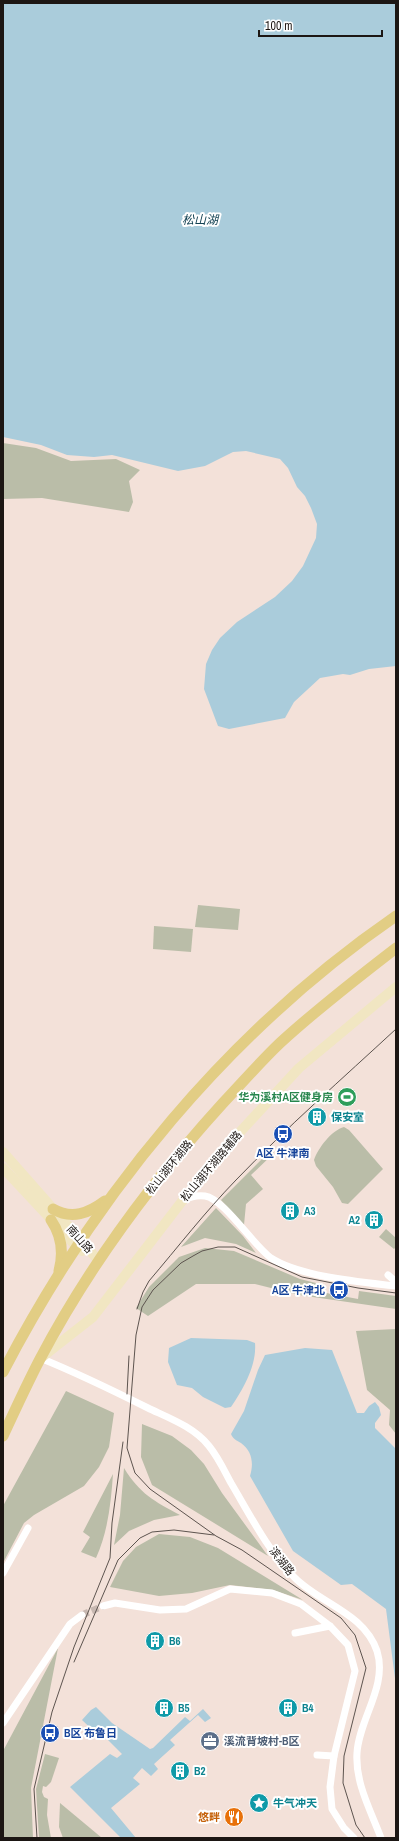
<svg xmlns="http://www.w3.org/2000/svg" width="399" height="1841" viewBox="0 0 399 1841" font-family="'Archivo Narrow','Noto Sans SC',sans-serif">
	<rect width="100%" height="100%" fill="#f3e1d9"/>
	<g fill="#babda8">
		<path d="M3 443 36 448 71 461 116 459 140 470 129 481 133 502 129 512 42 498 3 499Z"/>
		<path d="M198 905 240 909 238 930 195 927Z"/>
		<path d="M154 926 193 929 191 952 153 949Z"/>
		<path d="M344 1127 349 1130 383 1169 348 1204 342 1203 333 1187 316 1166 314 1160C318 1148 332 1130 344 1127Z"/>
		<path d="M271 1150 274 1153 251 1175 263 1189 246 1204 244 1225 221 1200Z"/>
		<path d="M216 1208 243 1236 256 1253 236 1244 205 1238 181 1247Z"/>
		<path d="M386 1229 396 1238V1247L394 1249 379 1237Z"/>
		<path d="M205 1248 234 1251 300 1279 316 1283V1291L358 1299 359 1291 396 1296V1309L299 1295 255 1284H196L148 1316 136 1308 149 1287 179 1257Z"/>
		<path d="M396 1329V1434L389 1425 390 1410 367 1390 356 1331Z"/>
		<path d="M66 1391 114 1413 109 1447 99 1467 84 1486 34 1515 24 1523 3 1563V1506Z"/>
		<path d="M142 1424 172 1436 191 1450 204 1464 222 1493 268 1556 152 1485 141 1457Z"/>
		<path d="M124 1468C140 1494 154 1501 180 1515L154 1520 129 1531 114 1545 120 1515Z"/>
		<path d="M113 1474C111 1502 108 1532 96 1558L81 1552 90 1537 83 1532Z"/>
		<path d="M159 1534 190 1537 218 1548 303 1600 273 1590 230 1585 192 1593 159 1596 110 1587 123 1561 136 1547Z"/>
		<path d="M58 1648 31 1788 33 1838H3V1751Z"/>
		<path d="M45 1754 59 1758 51 1782 46 1787 43 1786 42 1792 44 1797 48 1799 47 1815 51 1838H39L36 1789Z"/>
		<path d="M60 1803 102 1838H63L59 1827Z"/>
	</g>
	<g fill="#aaccdb">
		<path d="M3 3H396V666L369 669 350 675 343 674 320 678 294 702 285 718 229 729 218 726 204 689 206 664 212 650 220 638 237 622 275 597 292 581 303 566 316 538 317 524 311 508 305 496 297 487 288 468 280 459 246 451 233 452 205 466 178 471 112 455 94 457 67 455 41 445 3 437Z"/>
		<path d="M191 1338 247 1340 255 1343C257 1365 243 1390 231 1407L225 1408 203 1397 192 1388 177 1385 168 1362 169 1348Z"/>
		<path d="M305 1348 332 1350 357 1413H364L369 1406 375 1402 379 1407 381 1415 375 1423V1428L396 1449V1686L386 1609 352 1584 341 1585 293 1551 250 1476C254 1463 252 1451 241 1443 236 1440 233 1439 231 1434L244 1411 258 1370 265 1355Z"/>
		<path d="M96 1707 112 1723 150 1749 153 1748 185 1717 190 1721 203 1709 211 1718 205 1722 198 1715 170 1740 175 1745 154 1764 158 1769 151 1776 142 1768 133 1778 140 1784 111 1808 136 1838H121L70 1787 110 1754 117 1758 122 1754 106 1738 103 1740 82 1720 91 1710Z"/>
	</g>
	<g fill="none" stroke-linecap="round" stroke-linejoin="round">
		<path stroke="#c8b8b1" stroke-width="7" stroke-dasharray="7 3.5" stroke-linecap="butt" d="M82 1615 103 1606"/>
		<g stroke="#fff" stroke-width="7">
			<path d="M184 1200C190 1197 198 1195 205 1196 224 1199 253 1245 271 1258 300 1277 362 1282 396 1286"/>
			<path d="M388 1275 396 1282"/>
			<path d="M40 1358C77 1373 112 1390 148 1408 169 1418 194 1427 209 1446 218 1457 224 1470 231 1483 250 1515 268 1551 295 1578 321 1604 364 1613 377 1651 388 1686 359 1719 357 1753 355 1783 371 1811 381 1838"/>
			<path d="M3 1573 28 1528"/>
			<path d="M103 1606 115 1603 160 1610 186 1609 230 1589 272 1593 301 1604 330 1626 348 1645 355 1671 334 1756 330 1787 332 1809 344 1828 354 1838"/>
			<path d="M295 1633 330 1626"/>
			<path d="M3 1723 70 1624 82 1615"/>
			<path d="M317 1755 334 1756"/>
		</g>
		<g stroke="#f1e6c2" stroke-width="10">
			<path d="M3 1152 99 1261"/>
			<path d="M3 1168 77 1247 82 1251"/>
			<path d="M42 1357 93 1317 183 1200 229 1144 299 1068 396 987"/>
		</g>
		<g stroke="#e2cd84" stroke-width="11">
			<path d="M53 1209C72 1220 89 1213 105 1201"/>
			<path d="M51 1220C62 1236 64 1252 59 1271"/>
			<path d="M3 1372C96 1193 229 1031 396 916"/>
			<path d="M3 1436C15 1410 27 1384 40 1359 89 1266 153 1180 223 1103 242 1083 260 1062 280 1043 317 1009 357 978 396 948"/>
		</g>
		<g stroke="#5d544f" stroke-width="1">
			<path d="M137 1309 143 1292 149 1281C178 1247 205 1212 236 1180 287 1127 342 1079 396 1029"/>
			<path d="M127 1394 129 1356"/>
			<path d="M74 1662 118 1560 140 1538 152 1532 174 1530 214 1535"/>
			<path d="M37 1838 34 1789 52 1712 74 1647 110 1558 112 1523 123 1442"/>
			<path d="M365 1838 356 1825 343 1783 344 1756 366 1668 355 1635 341 1618 242 1550 216 1536 150 1489 135 1473 127 1448 136 1335 142 1307 153 1290 181 1263 193 1256 202 1251 218 1247H235L302 1277 358 1288 396 1293"/>
		</g>
	</g>
	<defs>
		<symbol id="stadium-disc" viewBox="-11 -11 22 22"><circle r="9.5" fill="#2e9e5b" stroke="#fff"/><path d="M0-5a6.5 5 0 1 0 0 10a6.5 5 0 1 0 0-10ZM-3.5-1.8h7v3.6h-7Z" fill="#fff"/></symbol>
		<symbol id="building-disc" viewBox="-11 -11 22 22"><circle r="9.5" fill="#0f9aa8" stroke="#fff"/><path d="M-4-6H4V6H1V3H-1V6H-4ZM-2.5-4.3h1.7v1.8h-1.7ZM.8-4.3h1.7v1.8H.8ZM-2.5-1h1.7V.8h-1.7ZM.8-1h1.7V.8H.8Z" fill="#fff"/></symbol>
		<symbol id="bus-disc" viewBox="-11 -11 22 22"><circle r="9.5" fill="#1a4fb4" stroke="#fff"/><path d="M-5-6H5V4H4V6H2V4H-2V6H-4V4H-5ZM-3.5-4V0h7V-4ZM-3.5 1.2v1.5H-2V1.2ZM2 1.2v1.5H3.5V1.2Z" fill="#fff"/></symbol>
		<symbol id="office-disc" viewBox="-11 -11 22 22"><circle r="9.5" fill="#5c6f8a" stroke="#fff"/><path d="M-6-3h4V-5.5h4V-3h4V5H-6ZM-1-4.5V-3h2v-1.5ZM-6 0V1H6V0Z" fill="#fff"/></symbol>
		<symbol id="sight-disc" viewBox="-11 -11 22 22"><circle r="9.5" fill="#0f9aa8" stroke="#fff"/><path d="M0-6L1.8-2.2L6-1.7L2.9 1.2L3.7 5.4L0 3.3L-3.7 5.4L-2.9 1.2L-6-1.7L-1.8-2.2Z" fill="#fff"/></symbol>
		<symbol id="restaurant-disc" viewBox="-11 -11 22 22"><circle r="9.5" fill="#e8710a" stroke="#fff"/><path d="M-5-6h1v4h1v-4h1v4h1v-4h1v5L-1.5 .5V6h-2V.5L-5-1ZM5-6V6H3V1.5H1.5Q1.5-4 5-6Z" fill="#fff"/></symbol>
	</defs>
	<g fill-rule="evenodd">
		<use href="#stadium-disc" x="336" y="1086" width="22" height="22"/>
		<use href="#building-disc" x="306" y="1106" width="22" height="22"/>
		<use href="#bus-disc" x="272" y="1123" width="22" height="22"/>
		<use href="#building-disc" x="279" y="1200" width="22" height="22"/>
		<use href="#building-disc" x="363" y="1209" width="22" height="22"/>
		<use href="#bus-disc" x="328" y="1279" width="22" height="22"/>
		<use href="#building-disc" x="144" y="1630" width="22" height="22"/>
		<use href="#building-disc" x="153" y="1697" width="22" height="22"/>
		<use href="#building-disc" x="277" y="1697" width="22" height="22"/>
		<use href="#bus-disc" x="39" y="1722" width="22" height="22"/>
		<use href="#office-disc" x="199" y="1730" width="22" height="22"/>
		<use href="#building-disc" x="169" y="1760" width="22" height="22"/>
		<use href="#sight-disc" x="248" y="1792" width="22" height="22"/>
		<use href="#restaurant-disc" x="223" y="1806" width="22" height="22"/>
	</g>
	<g text-anchor="middle" dominant-baseline="central" stroke-width="4" stroke-linejoin="round" paint-order="stroke">
		<g font-size="11" font-weight="bold" fill="#27864d" stroke="#fff" text-anchor="end">
			<text x="333" y="1097">华为溪村A区健身房</text>
		</g>
		<g font-size="11" font-weight="bold" fill="#0d838f" stroke="#fff" text-anchor="start">
			<text x="331" y="1117">保安室</text>
			<text x="304" y="1211">A3</text>
			<text x="360" y="1220" text-anchor="end">A2</text>
			<text x="169" y="1641">B6</text>
			<text x="178" y="1708">B5</text>
			<text x="302" y="1708">B4</text>
			<text x="194" y="1771">B2</text>
			<text x="273" y="1803">牛气冲天</text>
		</g>
		<g font-size="11" font-weight="bold" fill="#164399" stroke="#fff">
			<text x="283" y="1153">A区 牛津南</text>
			<text x="325" y="1290" text-anchor="end">A区 牛津北</text>
			<text x="64" y="1733" text-anchor="start">B区 布鲁日</text>
		</g>
		<g font-size="11" fill="#1c1613" stroke="#fff">
			<text transform="translate(211 1166) rotate(-50)">松山湖环湖路辅路</text>
			<text transform="translate(169 1167) rotate(-51)">松山湖环湖路</text>
			<text transform="translate(80 1239) rotate(48)">南山路</text>
			<text transform="translate(282 1561) rotate(52)">滨湖路</text>
		</g>
		<g font-size="11" font-weight="bold" fill="#4e5e75" stroke="#fff" text-anchor="start">
			<text x="224" y="1741">溪流背坡村-B区</text>
		</g>
		<g font-size="11" font-weight="bold" fill="#c56008" stroke="#fff" text-anchor="end">
			<text x="220" y="1817">悠畔</text>
		</g>
		<g font-size="12" font-style="italic" fill="#134253" stroke="#fff">
			<text x="200" y="220">松山湖</text>
		</g>
	</g>
	<rect width="399" height="1841" fill="none" stroke="#1c1613" stroke-width="8"/>
	<path d="M259 30v6h123v-6" fill="none" stroke="#1c1613" stroke-width="2"/>
	<text x="265" y="30" font-size="12" fill="#1c1613" stroke="#ffffff" stroke-width="3" paint-order="stroke">100 m</text>
</svg>
